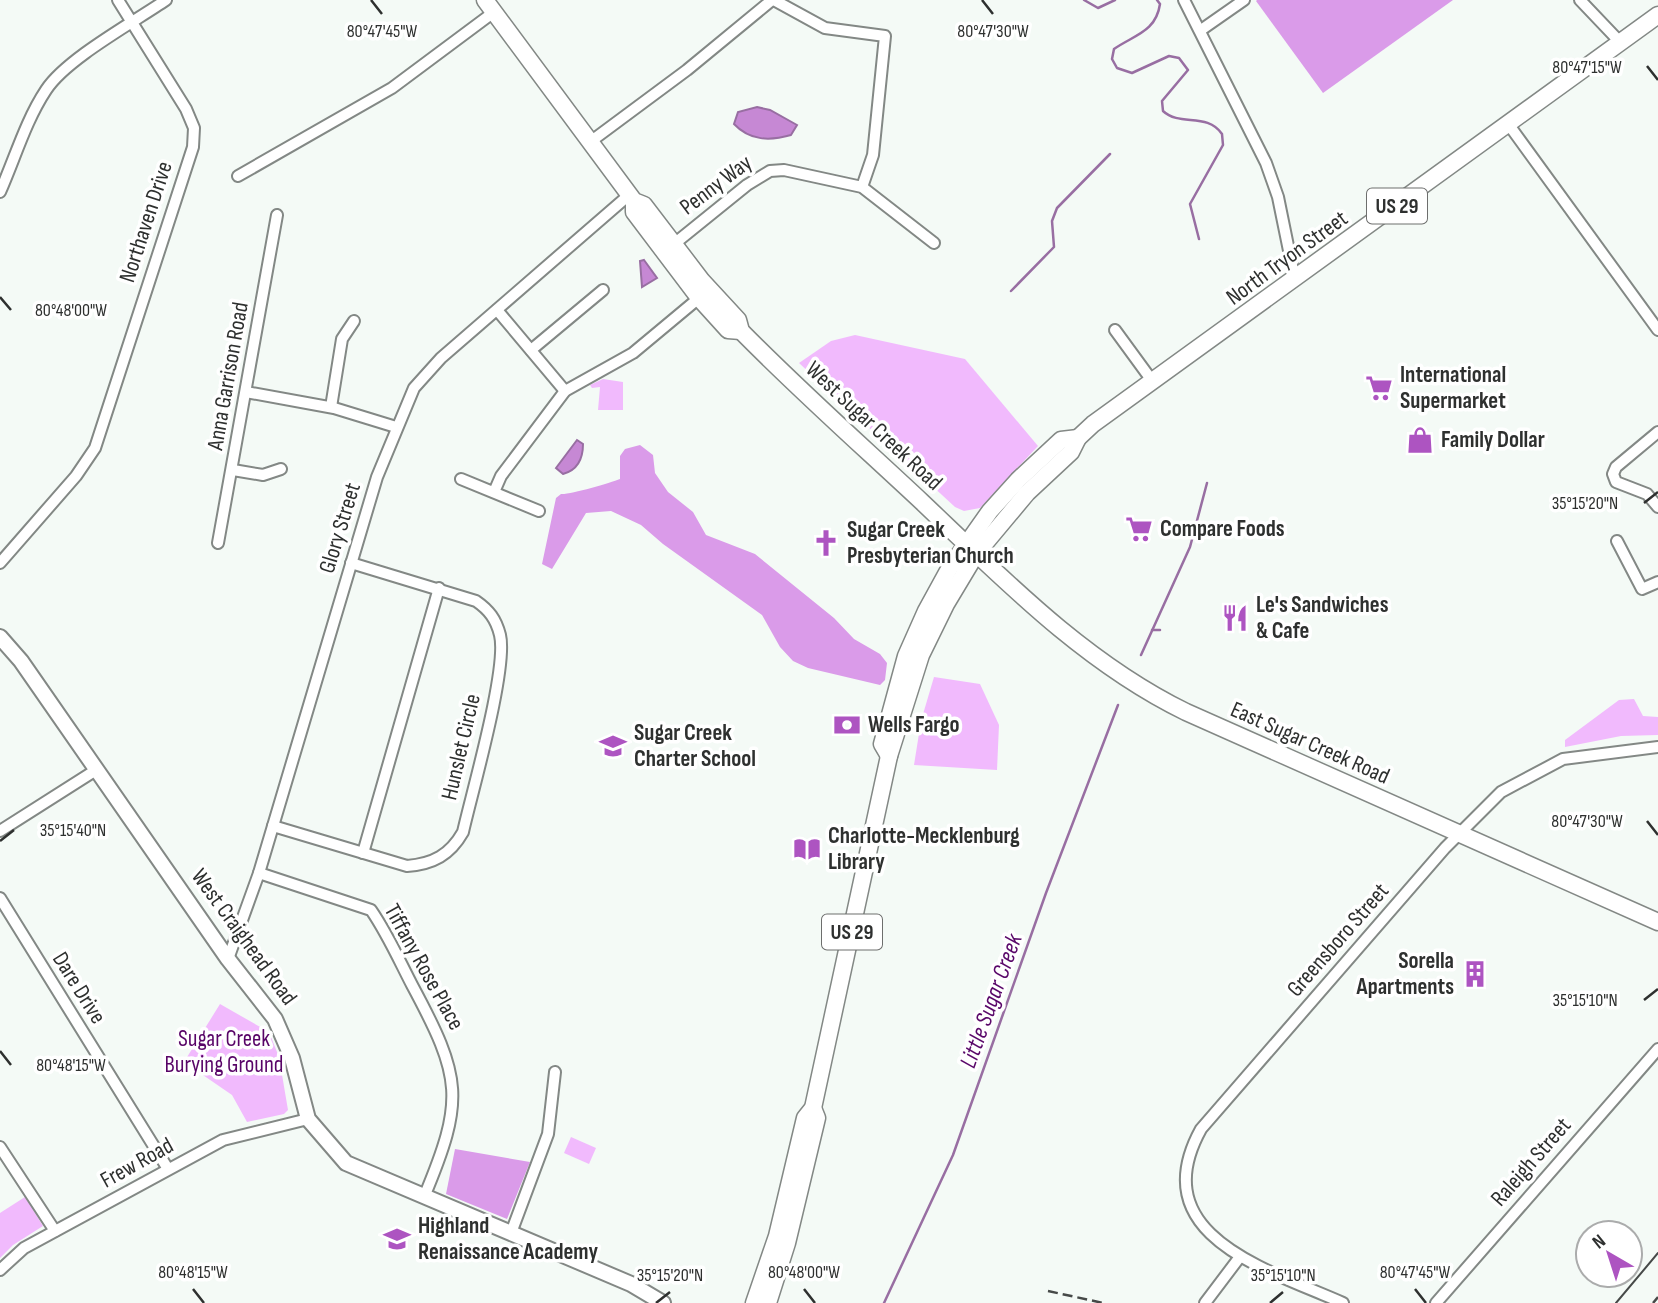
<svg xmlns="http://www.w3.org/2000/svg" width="1658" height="1303" viewBox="0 0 1658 1303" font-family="'Sofia Sans Condensed',sans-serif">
	<rect width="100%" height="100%" fill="#f4faf6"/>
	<g fill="#f1bafd">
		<path d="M855 335 965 359 1038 446 980 508 964 511 955 507 799 363 831 341Z"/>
		<path d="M603 379 623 382V410H598L600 387 592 388 590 385Z"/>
		<path d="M934 677 980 684 999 725 997 770 914 765 921 721Z"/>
		<path d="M1634 699 1643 716 1658 717V735L1621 736 1565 747V740L1619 700Z"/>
		<path d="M220 1004 269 1032 279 1057 288 1110 284 1114 247 1122 232 1095 184 1062Z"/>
		<path d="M571 1137 596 1148 589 1164 564 1153Z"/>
		<path d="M25 1197 43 1226 13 1245 0 1258V1213Z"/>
	</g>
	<g fill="#da9be9">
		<path d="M1453 0 1323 93 1256 1 1257 0Z"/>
		<path d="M640 445 653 455 655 473 668 492 693 512 706 535 755 554 834 618 854 639 880 654 887 663 885 680 880 685 808 668 793 661 780 647 762 615 663 544 641 525 611 511 586 513 552 569 542 564 556 498 561 494C569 495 610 483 620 479V456L625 449Z"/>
		<path d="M455 1149 530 1162 507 1219 446 1194Z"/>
	</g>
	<g fill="#c688d4" stroke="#986ea2" stroke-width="2">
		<path d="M757 107 770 110 797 125 791 135C770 141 750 141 734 124L738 112Z"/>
		<path d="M644 260 657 278 642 287 640 261Z"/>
		<path d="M577 440 583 444C583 458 578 470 563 474L556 468Z"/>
	</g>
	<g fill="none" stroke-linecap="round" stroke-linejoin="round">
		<g stroke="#986ea2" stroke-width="2.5">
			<path d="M1084 0 1098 8 1115 0"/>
			<path d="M1157 0 1160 4C1156 32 1134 35 1114 49L1112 59 1117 68 1132 73 1169 56 1179 58 1188 70 1162 101 1163 111C1180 127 1207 112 1222 134L1223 145 1190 204 1199 239"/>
			<path d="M1011 291 1054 247 1052 221 1057 208 1110 154"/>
			<path d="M1152 630H1160"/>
			<path d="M1141 655 1190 547 1207 483"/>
			<path d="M884 1303 953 1155 1046 893 1118 705"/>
		</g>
		<defs>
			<g id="street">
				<path d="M774 0 825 28 885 36 873 155 862 187"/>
				<path d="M1184 0 1266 163 1278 197 1295 280"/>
				<path d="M1580 0 1620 42"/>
				<path d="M1201 30 1244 0"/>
				<path d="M1509 125 1658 330"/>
				<path d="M590 142 687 70 772 0"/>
				<path d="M238 176 392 88 494 12"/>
				<path d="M0 192C15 158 26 120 46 90 66 59 134 22 166 0"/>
				<path d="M674 244 747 185 770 171 784 170 862 187 934 243"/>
				<path d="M497 310 565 391"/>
				<path d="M1115 330 1153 382"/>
				<path d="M531 350 603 290"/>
				<path d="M246 392 334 408 396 427"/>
				<path d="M331 407 342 339 354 321"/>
				<path d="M1658 432 1616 467 1613 474 1616 482 1647 494 1658 507"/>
				<path d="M233 470 263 475 281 469"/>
				<path d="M461 479 539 511"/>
				<path d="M494 492 501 476 565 391 633 353 699 298"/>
				<path d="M1617 541 1642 589 1658 582"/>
				<path d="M218 543 277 215"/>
				<path d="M0 563 76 476 95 448 193 147 194 128 186 109 118 0"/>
				<path d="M273 826 407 866C433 864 450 855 463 832 472 792 508 668 500 635 496 619 489 610 476 601L351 563"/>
				<path d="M0 831 96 770"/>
				<path d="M363 853 439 588"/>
				<path d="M259 873 371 910C387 933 399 960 412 985 462 1078 465 1099 424 1197"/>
				<path d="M0 898 168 1169"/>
				<path d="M228 959 259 873 377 477 414 388 441 358 629 195"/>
				<path d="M0 1147 55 1231"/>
				<path d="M511 1233 548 1134 555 1072"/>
				<path d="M0 1270 24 1248 223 1140 308 1119"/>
				<path d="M1205 1303 1239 1258"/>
				<path d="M1343 1303C1269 1270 1142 1236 1201 1129L1445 848 1501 792 1563 759 1658 747"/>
				<path d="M1436 1303 1658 1049"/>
			</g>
			<path id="secondary" d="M0 637 21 661 228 959 275 1019 292 1058 308 1119 346 1163 631 1284 663 1303"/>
			<g id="primary">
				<path d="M485 0 634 201 644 205 702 281 738 320 741 331C799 390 861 445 922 502 1003 579 1085 663 1186 712L1658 922"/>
				<path d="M634 201V212L699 298 728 330 741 331"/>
				<path d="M889 756 882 744 906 656 926 611 949 569 990 511 1018 480 1061 440 1078 438"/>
				<path d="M754 1303 777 1236 805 1118 813 1108 889 756 921 655 946 604 976 554 1027 493 1071 452 1078 438 1093 424 1658 15"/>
				<path d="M768 1303 787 1243 817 1118 813 1108"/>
			</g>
		</defs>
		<use href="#street" stroke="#838885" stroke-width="14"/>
		<use href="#secondary" stroke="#838885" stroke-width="18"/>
		<use href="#primary" stroke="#838885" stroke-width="19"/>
		<use href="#street" stroke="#fff" stroke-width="10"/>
		<use href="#secondary" stroke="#fff" stroke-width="14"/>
		<use href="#primary" stroke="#fff" stroke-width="16"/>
		<path stroke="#464948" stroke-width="2" d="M1616 1303 1658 1253"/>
		<g stroke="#464948" stroke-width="2.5" stroke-dasharray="10 5" stroke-linecap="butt">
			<path d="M1048 1291 1103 1303"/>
			<path d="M1653 1303 1658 1297"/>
		</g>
	</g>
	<path fill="none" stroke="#2e302f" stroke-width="2.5" d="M371 0 382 14M982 0 993 14M1647 66 1658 80M0 297 11 310M1644 503 1658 492M1647 821 1658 835M0 841 14 830M1644 1000 1658 989M0 1051 11 1065M193 1289 204 1303M804 1289 815 1303M1415 1289 1426 1303M656 1303 670 1292M1270 1303 1283 1292"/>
	<defs>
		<symbol id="supermarket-bare" viewBox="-9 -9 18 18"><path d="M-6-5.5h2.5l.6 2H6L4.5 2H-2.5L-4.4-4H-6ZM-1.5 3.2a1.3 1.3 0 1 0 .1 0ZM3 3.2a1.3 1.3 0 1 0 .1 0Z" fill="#ad54c1" stroke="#fff" stroke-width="2.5" paint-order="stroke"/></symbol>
		<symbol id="shop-bare" viewBox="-9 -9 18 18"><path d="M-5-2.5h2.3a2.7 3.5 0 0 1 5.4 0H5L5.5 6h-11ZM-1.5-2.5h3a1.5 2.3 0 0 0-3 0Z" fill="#ad54c1" stroke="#fff" stroke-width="2.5" paint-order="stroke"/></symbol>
		<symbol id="church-bare" viewBox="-9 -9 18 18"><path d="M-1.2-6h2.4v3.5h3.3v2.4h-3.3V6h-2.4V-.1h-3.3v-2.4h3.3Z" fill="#ad54c1" stroke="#fff" stroke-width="2.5" paint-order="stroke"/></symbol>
		<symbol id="restaurant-bare" viewBox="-9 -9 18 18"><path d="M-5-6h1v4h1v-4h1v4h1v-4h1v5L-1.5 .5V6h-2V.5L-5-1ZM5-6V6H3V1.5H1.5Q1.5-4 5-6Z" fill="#ad54c1" stroke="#fff" stroke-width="2.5" paint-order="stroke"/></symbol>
		<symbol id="bank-bare" viewBox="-9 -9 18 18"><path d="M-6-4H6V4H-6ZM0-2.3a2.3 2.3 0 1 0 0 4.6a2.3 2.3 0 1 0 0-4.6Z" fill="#ad54c1" stroke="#fff" stroke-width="2.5" paint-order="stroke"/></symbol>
		<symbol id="school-bare" viewBox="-9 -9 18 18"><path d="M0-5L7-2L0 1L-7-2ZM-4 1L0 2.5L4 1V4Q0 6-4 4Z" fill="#ad54c1" stroke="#fff" stroke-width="2.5" paint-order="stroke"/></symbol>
		<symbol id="library-bare" viewBox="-9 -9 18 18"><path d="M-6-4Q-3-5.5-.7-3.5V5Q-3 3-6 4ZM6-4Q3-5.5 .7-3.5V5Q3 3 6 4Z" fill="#ad54c1" stroke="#fff" stroke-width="2.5" paint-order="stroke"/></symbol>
		<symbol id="building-bare" viewBox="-9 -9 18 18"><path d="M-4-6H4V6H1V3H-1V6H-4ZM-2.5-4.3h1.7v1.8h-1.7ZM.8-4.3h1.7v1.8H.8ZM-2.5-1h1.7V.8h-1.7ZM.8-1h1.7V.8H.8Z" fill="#ad54c1" stroke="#fff" stroke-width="2.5" paint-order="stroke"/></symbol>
	</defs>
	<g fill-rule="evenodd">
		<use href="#supermarket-bare" x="1360" y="369" width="38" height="38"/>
		<use href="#shop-bare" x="1401" y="421" width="38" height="38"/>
		<use href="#supermarket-bare" x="1120" y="510" width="38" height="38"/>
		<use href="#church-bare" x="807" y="524" width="38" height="38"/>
		<use href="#restaurant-bare" x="1216" y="599" width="38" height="38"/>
		<use href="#bank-bare" x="828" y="706" width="38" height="38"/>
		<use href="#school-bare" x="594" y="727" width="38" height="38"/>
		<use href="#library-bare" x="788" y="830" width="38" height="38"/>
		<use href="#building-bare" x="1456" y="955" width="38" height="38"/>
		<use href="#school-bare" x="378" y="1220" width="38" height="38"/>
	</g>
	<g text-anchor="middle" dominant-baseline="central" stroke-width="7" stroke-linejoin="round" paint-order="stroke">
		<g fill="#fff" stroke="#6d6e6d" stroke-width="2">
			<rect x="1367" y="188.5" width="60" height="35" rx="5"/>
			<rect x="822" y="914.5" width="60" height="35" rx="5"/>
		</g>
		<g font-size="21" font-weight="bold" fill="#2e302f">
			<text x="1397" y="206">US 29</text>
			<text x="852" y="932">US 29</text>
		</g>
		<g font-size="23" fill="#2e302f" stroke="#fff">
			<text transform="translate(716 185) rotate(-37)">Penny Way</text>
			<text transform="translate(146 222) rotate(-72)">Northaven Drive</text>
			<text transform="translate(1287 258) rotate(-36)">North Tryon Street</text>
			<text transform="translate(228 376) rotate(-80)">Anna Garrison Road</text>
			<text transform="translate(874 426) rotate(43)">West Sugar Creek Road</text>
			<text transform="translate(340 528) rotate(-73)">Glory Street</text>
			<text transform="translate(1310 743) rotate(24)">East Sugar Creek Road</text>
			<text transform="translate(461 747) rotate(-77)">Hunslet Circle</text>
			<text transform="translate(244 937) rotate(54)">West Craighead Road</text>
			<text transform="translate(1338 940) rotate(-49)">Greensboro Street</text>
			<text transform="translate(424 967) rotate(61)">Tiffany Rose Place</text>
			<text transform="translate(79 988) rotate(58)">Dare Drive</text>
			<text transform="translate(1531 1162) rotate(-49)">Raleigh Street</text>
			<text transform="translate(137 1163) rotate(-29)">Frew Road</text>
		</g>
		<g font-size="23" font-weight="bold" fill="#2e302f" stroke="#fff" text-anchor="start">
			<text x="1400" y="375">International<tspan x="1400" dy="26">Supermarket</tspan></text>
			<text x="1441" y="440">Family Dollar</text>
			<text x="1160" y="529">Compare Foods</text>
			<text x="847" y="530">Sugar Creek<tspan x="847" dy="26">Presbyterian Church</tspan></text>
			<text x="1256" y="605">Le's Sandwiches<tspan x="1256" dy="26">&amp; Cafe</tspan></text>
			<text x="868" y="725">Wells Fargo</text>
			<text x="634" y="733">Sugar Creek<tspan x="634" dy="26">Charter School</tspan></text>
			<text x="828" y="836">Charlotte-Mecklenburg<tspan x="828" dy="26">Library</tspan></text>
			<text x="1454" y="961" text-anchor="end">Sorella<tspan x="1454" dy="26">Apartments</tspan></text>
			<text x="418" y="1226">Highland<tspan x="418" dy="26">Renaissance Academy</tspan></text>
		</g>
		<g font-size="23" fill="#580467" stroke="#fff">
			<text x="224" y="1039">Sugar Creek<tspan x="224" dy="26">Burying Ground</tspan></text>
		</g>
		<g font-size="24" font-style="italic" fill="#5a086a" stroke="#fff">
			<text transform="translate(991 1001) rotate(-70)">Little Sugar Creek</text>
		</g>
	</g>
	<g font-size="18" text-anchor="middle" fill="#2e302f" stroke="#fff" stroke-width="7" stroke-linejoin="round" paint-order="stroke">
		<text x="382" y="37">80°47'45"W</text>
		<text x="993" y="37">80°47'30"W</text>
		<text x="1587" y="73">80°47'15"W</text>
		<text x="71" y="316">80°48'00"W</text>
		<text x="1585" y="509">35°15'20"N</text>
		<text x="1587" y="827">80°47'30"W</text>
		<text x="73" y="836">35°15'40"N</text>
		<text x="1585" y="1006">35°15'10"N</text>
		<text x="71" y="1071">80°48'15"W</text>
		<text x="193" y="1278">80°48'15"W</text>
		<text x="804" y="1278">80°48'00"W</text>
		<text x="1415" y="1278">80°47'45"W</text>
		<text x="670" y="1281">35°15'20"N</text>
		<text x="1283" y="1281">35°15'10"N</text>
	</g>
	<g transform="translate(1609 1254) rotate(321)"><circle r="33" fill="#ffffff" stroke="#abacac" stroke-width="2"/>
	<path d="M0-5L12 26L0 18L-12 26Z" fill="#ad54c1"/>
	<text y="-10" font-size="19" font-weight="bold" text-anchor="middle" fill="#2e302f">N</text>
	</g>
</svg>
